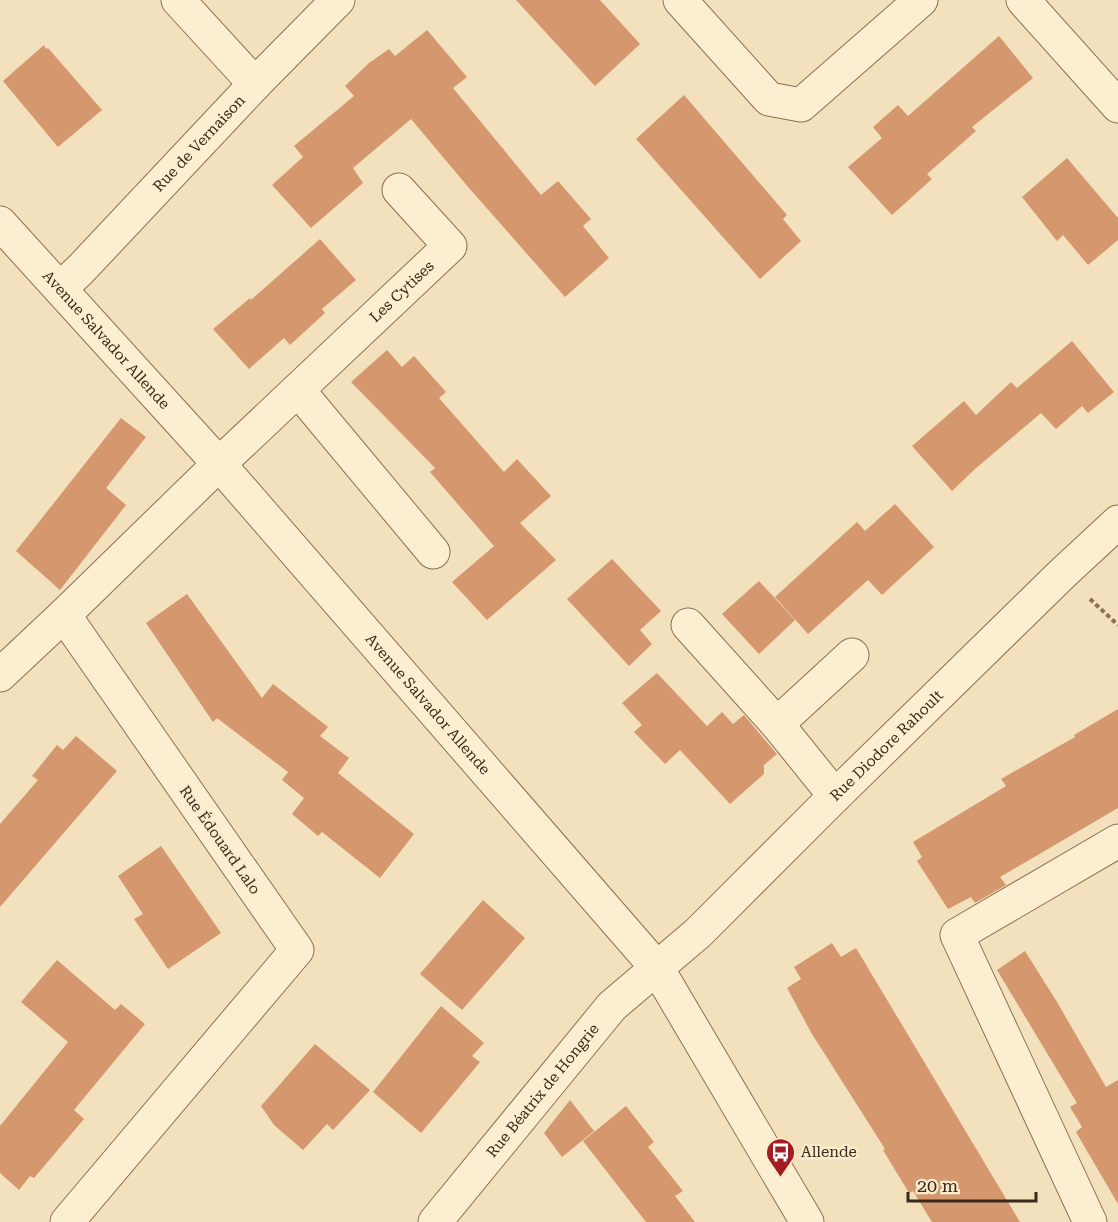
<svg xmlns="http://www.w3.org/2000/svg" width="1118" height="1222" viewBox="0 0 1118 1222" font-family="'Roboto Serif',serif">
	<rect width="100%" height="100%" fill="#f2e1bc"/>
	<g fill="#d5976e">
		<path d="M516 0H600L640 44 595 86Z"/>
		<path d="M427 30 467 77 453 88 541 195 558 181 591 219 583 226 609 258 565 297 469 188 411 119 353 168 363 183 311 228 272 185 303 157 294 146 354 96 345 86 369 63 389 49 395 56Z"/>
		<path d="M999 36 1033 78 972 127 976 131 927 174 932 179 892 215 848 167 882 138 873 127 898 105 908 116Z"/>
		<path d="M44 45 46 49 48 48 102 110 58 147 3 81Z"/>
		<path d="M684 95 787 215 783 219 801 241 760 279 636 139Z"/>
		<path d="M1067 158 1118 218V240L1088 265 1063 235 1057 241 1022 197Z"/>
		<path d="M320 239 356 280 322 309 325 313 290 345 284 338 249 369 213 329 250 298 251 300Z"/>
		<path d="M1072 341 1114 392 1088 413 1082 406 1056 429 1041 413 975 469 952 491 912 446 964 401 976 415 1011 382 1017 388Z"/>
		<path d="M387 350 402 367 414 356 446 392 439 398 504 472 517 459 551 496 520 523 556 560 487 620 452 582 494 546 430 472 435 468 351 382Z"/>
		<path d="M121 418 146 437 106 488 126 505 60 590 16 551Z"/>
		<path d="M895 504 934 547 882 595 868 580 808 634 775 597 857 522 865 531Z"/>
		<path d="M612 559 661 611 640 630 652 644 629 666 567 599Z"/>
		<path d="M759 581 795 620 759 654 722 614Z"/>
		<path d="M187 594 262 698 273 684 328 727 320 736 349 758 338 773 414 834 380 878 322 832 318 836 292 814 304 798 282 780 288 772 217 718 213 722 146 623Z"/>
		<path d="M657 673 707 726 722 712 733 724 744 715 777 754 764 765V774L730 804 680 750 665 764 634 732 642 725 622 703Z"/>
		<path d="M1118 709V808L1000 877 1006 885 975 903 971 897 948 909 917 861 922 857 913 842 1006 786 1001 779 1075 737 1074 735Z"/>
		<path d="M76 736 117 771 0 907V824L38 780 32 776 57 745 63 750Z"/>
		<path d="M161 846 221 933 168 969 134 919 143 914 118 876Z"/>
		<path d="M483 900 525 938 462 1010 420 974Z"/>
		<path d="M832 943 841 957 856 948 1020 1222H932L913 1191 909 1193 883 1150 885 1149 812 1034 787 988 801 979 794 967Z"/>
		<path d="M1025 951 1057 1002 1106 1087 1118 1080V1204L1076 1132 1082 1127 1070 1107 1077 1103 997 970Z"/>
		<path d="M57 960 115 1010 121 1004 145 1024 74 1110 84 1119 34 1178 30 1176 19 1190 0 1173V1126L68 1042 21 1002Z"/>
		<path d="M441 1006 484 1043 472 1056 480 1062 421 1133 373 1092Z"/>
		<path d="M315 1044 370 1090 333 1130 327 1124 303 1150 274 1125 261 1106Z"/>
		<path d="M570 1100 594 1131 562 1157 544 1133Z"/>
		<path d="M626 1106 654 1142 648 1147 683 1191 675 1196 695 1222H646L583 1141Z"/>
	</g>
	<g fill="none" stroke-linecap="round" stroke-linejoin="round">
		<defs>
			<g id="minor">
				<path d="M178 0 255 84"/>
				<path d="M680 0 769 99 801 105 921 0"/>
				<path d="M1023 0 1118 106"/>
				<path id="s1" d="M0 223 219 464 657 968 807 1222"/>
				<path id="s2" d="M61 288 81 269 255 84 338 0"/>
				<path d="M298 390 433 552"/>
				<path d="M688 625 777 724 835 796"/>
				<path d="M0 675 64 615"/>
				<path d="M777 724 852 655"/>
				<path id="s3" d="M67 1222 297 950 64 615 219 464 450 246 399 190"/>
				<path id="s4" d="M435 1222 612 1006 698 933 835 796 1062 574 1118 522"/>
				<path d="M1090 1222 957 935 1118 841"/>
			</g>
		</defs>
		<use href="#minor" stroke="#8c7054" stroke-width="35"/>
		<path stroke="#8c7054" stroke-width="4" stroke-dasharray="4.5 3" stroke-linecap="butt" d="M1090 599 1118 625"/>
		<use href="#minor" stroke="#fceed0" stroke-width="33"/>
	</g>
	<defs>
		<symbol id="bus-pin" viewBox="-11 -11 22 30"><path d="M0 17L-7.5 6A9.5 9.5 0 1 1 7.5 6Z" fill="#a11d21" stroke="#f9ebcc"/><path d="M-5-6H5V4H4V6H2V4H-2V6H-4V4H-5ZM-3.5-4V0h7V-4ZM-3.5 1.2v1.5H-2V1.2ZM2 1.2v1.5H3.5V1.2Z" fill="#fff"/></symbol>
	</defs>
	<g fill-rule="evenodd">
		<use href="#bus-pin" x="764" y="1136" width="33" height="45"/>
	</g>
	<g text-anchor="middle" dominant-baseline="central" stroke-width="5" stroke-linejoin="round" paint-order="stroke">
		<g font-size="15" fill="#39291a" stroke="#f9ebcc">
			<text stroke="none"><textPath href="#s2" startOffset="200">Rue de Vernaison</textPath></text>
			<text stroke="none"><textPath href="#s3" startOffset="1232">Les Cytises</textPath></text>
			<text stroke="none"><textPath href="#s1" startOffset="158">Avenue Salvador Allende</textPath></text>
			<text stroke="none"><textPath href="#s1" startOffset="644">Avenue Salvador Allende</textPath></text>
			<text stroke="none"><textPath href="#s4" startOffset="658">Rue Diodore Rahoult</textPath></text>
			<text transform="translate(220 840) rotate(55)">Rue Édouard Lalo</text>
			<text stroke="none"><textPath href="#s4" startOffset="170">Rue Béatrix de Hongrie</textPath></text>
		</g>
		<g font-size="15" fill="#39291a" stroke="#f9ebcc" text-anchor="start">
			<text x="801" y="1152">Allende</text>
		</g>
	</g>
	<path d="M908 1192v9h128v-9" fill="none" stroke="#39291a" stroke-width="3"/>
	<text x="917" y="1192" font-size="18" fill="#39291a" stroke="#f9ebcc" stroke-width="4.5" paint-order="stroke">20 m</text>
</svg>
